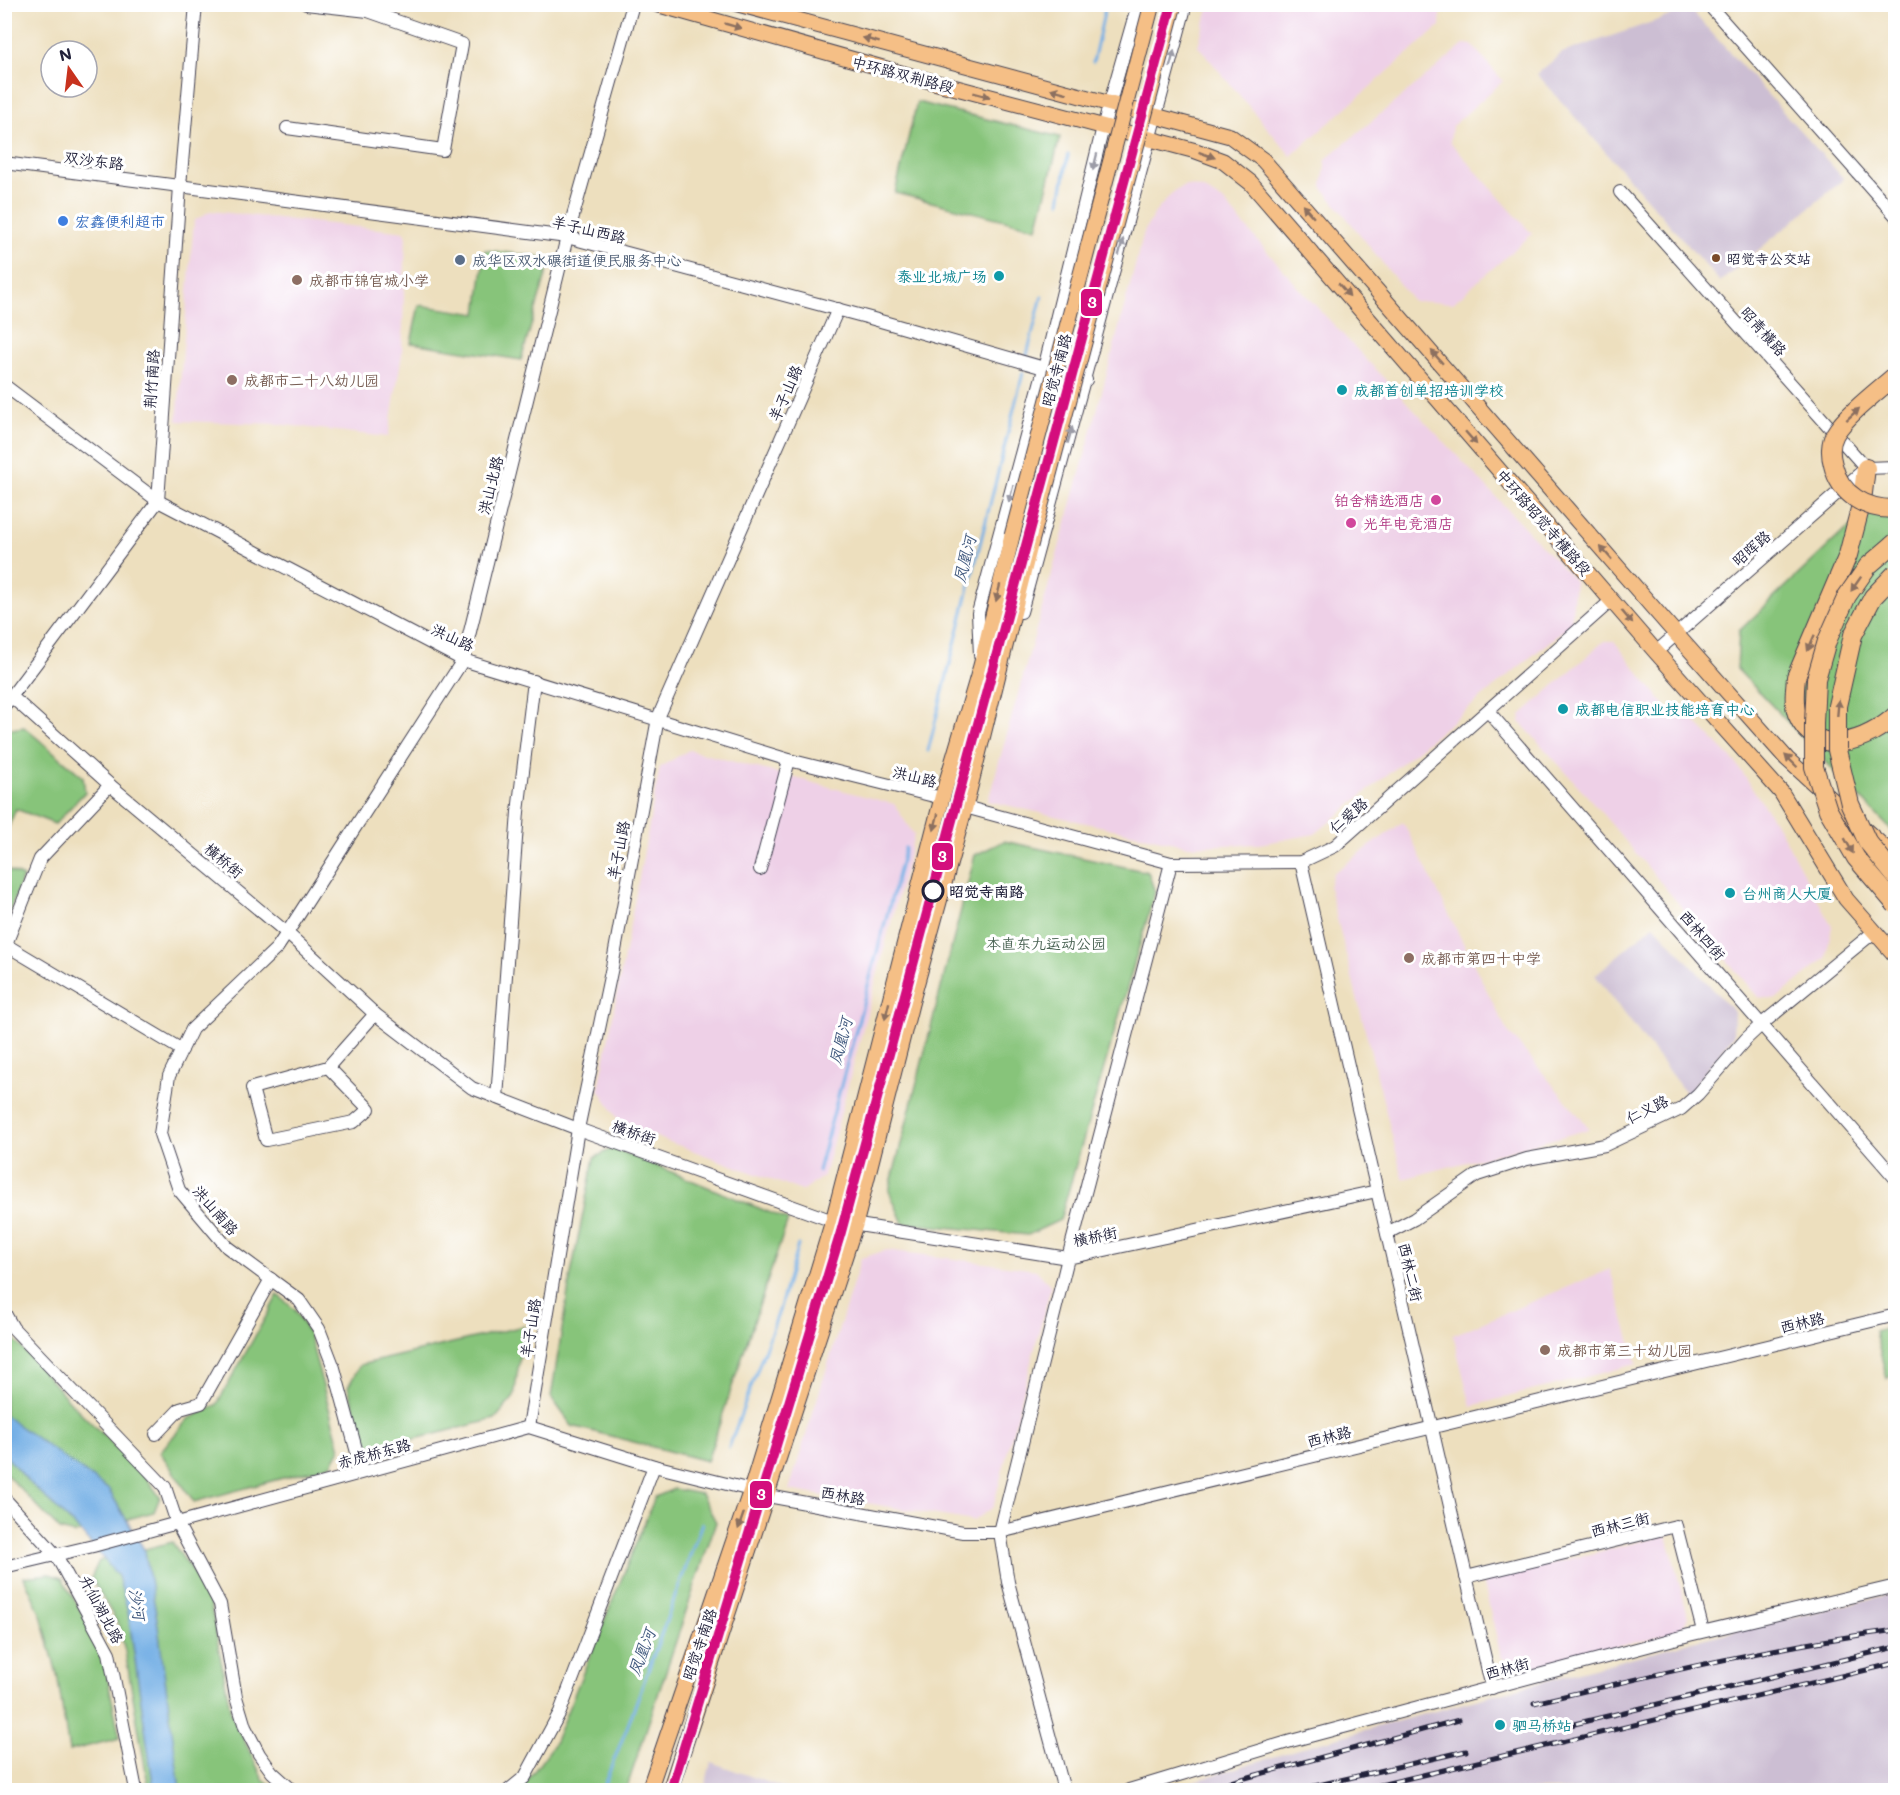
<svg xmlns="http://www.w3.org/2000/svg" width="1900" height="1795" viewBox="0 0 1900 1795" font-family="Mali,'LXGW WenKai TC',sans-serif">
	<rect width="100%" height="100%" fill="#fff"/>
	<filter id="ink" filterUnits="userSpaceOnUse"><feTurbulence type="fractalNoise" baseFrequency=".0167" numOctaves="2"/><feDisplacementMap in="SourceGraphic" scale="12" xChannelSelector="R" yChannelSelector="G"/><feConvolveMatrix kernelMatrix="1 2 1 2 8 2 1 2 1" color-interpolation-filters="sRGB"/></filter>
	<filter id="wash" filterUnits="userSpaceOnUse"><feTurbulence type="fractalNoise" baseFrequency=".008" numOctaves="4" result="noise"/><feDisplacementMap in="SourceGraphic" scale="24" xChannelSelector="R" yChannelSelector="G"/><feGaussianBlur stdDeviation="1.35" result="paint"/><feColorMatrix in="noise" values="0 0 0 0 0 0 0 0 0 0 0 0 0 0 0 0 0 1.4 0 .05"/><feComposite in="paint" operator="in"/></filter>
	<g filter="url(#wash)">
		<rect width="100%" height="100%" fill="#eddfbe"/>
		<g fill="#eed0e7">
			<path d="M1209 5 1441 4V5L1440 26 1291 156 1198 46Z"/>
			<path d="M1465 44 1472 45 1503 81 1452 126 1450 142 1532 234 1453 303 1413 301 1322 187 1326 159Z"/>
			<path d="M1186 185 1202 188 1223 201 1300 289 1575 581 1571 624 1315 834 1259 844 1188 846 988 801 1089 441 1144 232 1154 214 1172 193Z"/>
			<path d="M210 211 406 232 402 354 388 437 277 424 177 421 194 221Z"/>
			<path d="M1604 641H1614L1671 713 1679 706 1736 763 1783 835 1832 926 1826 958 1776 999 1758 997 1583 791 1520 722 1521 715Z"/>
			<path d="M689 750 894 804 914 835 824 1176 802 1191 621 1124 599 1089 660 767Z"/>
			<path d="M1403 822 1506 1029 1590 1129 1403 1179 1329 887 1333 873Z"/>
			<path d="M887 1250 1036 1270 1051 1286 993 1507 973 1521 789 1490 861 1258Z"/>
			<path d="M1610 1269 1637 1364 1471 1406 1453 1335Z"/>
			<path d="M1667 1535 1688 1617 1681 1631 1524 1670 1501 1657 1483 1580Z"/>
		</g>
		<g fill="#ccbed3">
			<path d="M1690 9 1844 179 1720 282 1537 74 1562 53Z"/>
			<path d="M1654 925 1734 1012 1733 1036 1687 1095 1595 975Z"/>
			<path d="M1895 1593V1790H1165L1321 1742 1693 1641Z"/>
			<path d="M711 1762 775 1785 789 1790H704Z"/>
		</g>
		<g fill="#87c47a" stroke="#54735a" stroke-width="1.5">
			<path d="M917 102 1060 137 1037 228 895 193Z"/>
			<path d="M485 250 551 258 521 360 411 343 419 305 477 314Z"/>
			<path d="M1895 496V834L1737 669 1739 631 1841 534Z"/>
			<path d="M24 727 83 777 85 792 55 824 16 809 5 835V730Z"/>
			<path d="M1004 841 1148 872 1155 892 1060 1220 1028 1235 903 1223 889 1191 975 855Z"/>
			<path d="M5 869 23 877 5 922Z"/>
			<path d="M613 1148 788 1220 707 1461 572 1426 551 1397 571 1274 594 1158Z"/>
			<path d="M278 1295 295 1310 309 1334 340 1449 331 1465 194 1502 160 1452 188 1419 216 1406Z"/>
			<path d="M524 1326 514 1397 495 1419 379 1448 364 1441 348 1387 360 1365Z"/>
			<path d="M1895 1326V1372L1887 1379 1875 1332Z"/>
			<path d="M4 1328 73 1405 145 1476 160 1497 154 1512 74 1534 60 1530 5 1473Z"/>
			<path d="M674 1489 701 1494 716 1522 626 1790H520L553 1746 655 1497Z"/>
			<path d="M172 1542 209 1596 231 1713 263 1779 278 1790H149L125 1651 118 1624 91 1578 99 1561Z"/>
			<path d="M49 1574 62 1578 86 1620 103 1657 120 1738 69 1751 57 1674 41 1615 24 1577Z"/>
		</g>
		<path fill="#73afe5" stroke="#4a6890" stroke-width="1.5" d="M4 1415 109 1490 145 1551 157 1619 180 1790H154L128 1612 118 1576 81 1532 28 1481 5 1455Z"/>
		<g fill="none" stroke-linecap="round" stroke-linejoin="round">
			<g stroke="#73afe5" stroke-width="3">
				<path d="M1093 62 1106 4"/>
				<path d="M1060 202 1068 155"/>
				<path d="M1027 355 1042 296"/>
				<path d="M928 751 1023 373"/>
				<path d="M818 1171 905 848"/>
				<path d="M729 1447 779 1311 798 1245"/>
				<path d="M602 1790 628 1725 702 1523"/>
			</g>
		</g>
	</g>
	<g filter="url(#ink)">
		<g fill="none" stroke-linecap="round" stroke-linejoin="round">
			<defs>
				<g id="minor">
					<path d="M1708 4 1896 216"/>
					<path d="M287 128 443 150 462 44 368 11 306 4"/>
					<path d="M4 163 567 237 870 318 1086 380"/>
					<path d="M1620 192 1866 468 1896 467"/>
					<path d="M4 385 158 501 463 660 789 760 942 798"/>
					<path d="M1021 612 1186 4"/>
					<path d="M1656 652 1866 468"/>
					<path d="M980 655 978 613 1044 369 1103 127 1138 4"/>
					<path d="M12 697 110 785 287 933 375 1014 472 1088 578 1129 833 1221 1068 1258 1377 1191"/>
					<path d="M4 706 158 501 180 186 196 4"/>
					<path d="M1488 711 1896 1179"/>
					<path d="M965 807 1171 863 1301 862 1335 846 1612 600"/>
					<path d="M1301 862 1492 1688"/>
					<path d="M760 869 789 760"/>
					<path d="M6 945 182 1050"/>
					<path d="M4 949 40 859 110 785"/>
					<path d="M328 1067 369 1109 354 1122 266 1140 252 1088 328 1067 375 1014"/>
					<path d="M497 1098 518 812 534 681"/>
					<path d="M1387 1233 1414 1219 1477 1175 1527 1159 1605 1145 1681 1109 1698 1094 1746 1039 1762 1024 1874 932"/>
					<path d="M4 1312 13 1328 165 1487 177 1523 220 1604 236 1697 245 1727 259 1754 272 1772 292 1790"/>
					<path d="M529 1427 578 1129 612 967 658 718 838 309"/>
					<path d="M156 1434 180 1409 201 1403 271 1279"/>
					<path d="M362 1471 334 1368 319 1329 299 1300 227 1247 179 1190 160 1134 169 1076 192 1029 277 948 287 933 463 660 567 237 633 4"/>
					<path d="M768 1496 963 1532H1000L1896 1315"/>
					<path d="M4 1498 56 1555 109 1653 136 1790"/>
					<path d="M4 1567 93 1546 529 1427 654 1466 751 1490"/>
					<path d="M1466 1577 1676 1526 1703 1631"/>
					<path d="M509 1790 525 1777 560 1712 654 1466"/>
					<path d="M1064 1790 1008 1582 1000 1532 1068 1258 1171 863"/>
					<path d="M1129 1790 1291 1741 1689 1635 1896 1586"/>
				</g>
				<g id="major">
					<path d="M656 4 911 76 1196 151 1223 161 1251 183 1656 652 1781 792 1846 899 1896 956"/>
					<path d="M738 4 1230 136 1263 160 1676 634 1787 759 1896 858"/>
					<path d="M649 1790 751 1490 833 1221 942 798 981 666 1012 536"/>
					<path d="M670 1790 855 1225 911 1004 965 807 1030 546"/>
				</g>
				<path id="highway" d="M1866 468 1862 501 1848 555 1796 677C1795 689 1793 703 1797 714 1816 761 1868 741 1896 715"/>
			</defs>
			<use href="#minor" stroke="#403e4f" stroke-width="14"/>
			<use href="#major" stroke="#403e4f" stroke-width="17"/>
			<use href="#highway" stroke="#403e4f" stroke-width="20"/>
			<use href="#minor" stroke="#fff" stroke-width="12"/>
			<use href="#major" stroke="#f5bf86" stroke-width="15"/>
			<use href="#highway" stroke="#f5bf86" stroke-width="18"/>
			<defs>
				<g id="rail">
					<path d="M1534 1703C1654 1675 1773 1646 1896 1630"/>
					<path d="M1541 1732 1896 1647"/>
					<path d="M1201 1790 1459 1720"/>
					<path d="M1297 1790 1466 1751"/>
					<path d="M1359 1790 1896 1663"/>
				</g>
			</defs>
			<use href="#rail" stroke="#22223b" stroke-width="5"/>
			<use href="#rail" stroke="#fff" stroke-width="3" stroke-dasharray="9" stroke-linecap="butt"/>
			<defs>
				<g id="major-bridge">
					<path d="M1012 536 1152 4"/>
					<path d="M1030 546 1174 4"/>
				</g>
				<g id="highway-bridge">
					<path d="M1896 375C1879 390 1846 415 1835 434 1830 443 1830 455 1833 465 1840 495 1866 510 1896 509"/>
					<path d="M1896 542 1868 566 1847 596 1827 641 1816 679 1814 723V767L1828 810 1856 858 1896 905"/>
					<path d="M1896 573 1873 597 1853 635 1837 706V750L1850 804 1867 841 1896 877"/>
				</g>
			</defs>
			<use href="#major-bridge" stroke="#403e4f" stroke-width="17" stroke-linecap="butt"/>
			<use href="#highway-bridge" stroke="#403e4f" stroke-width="20" stroke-linecap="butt"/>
			<use href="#major-bridge" stroke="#f5bf86" stroke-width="15"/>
			<use href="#highway-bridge" stroke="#f5bf86" stroke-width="18"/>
			<defs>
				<path id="metro-1" d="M671 1790 841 1232 1172 4"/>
			</defs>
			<use href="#metro-1" stroke="#fff" stroke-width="15"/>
			<use href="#metro-1" stroke="#d40f7d" stroke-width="10"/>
		</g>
		<defs><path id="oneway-solid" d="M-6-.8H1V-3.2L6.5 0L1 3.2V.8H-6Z" transform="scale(1.5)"/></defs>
		<g fill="#8c7060">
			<use href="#oneway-solid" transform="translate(733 26) rotate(16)"/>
			<use href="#oneway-solid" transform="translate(871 40) rotate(-165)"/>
			<use href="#oneway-solid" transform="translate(1059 91) rotate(-165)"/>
			<use href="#oneway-solid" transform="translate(982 95) rotate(15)"/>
			<use href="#oneway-solid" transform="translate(1207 155) rotate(20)"/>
			<use href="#oneway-solid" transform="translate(1308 211) rotate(-131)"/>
			<use href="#oneway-solid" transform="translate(1344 290) rotate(49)"/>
			<use href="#oneway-solid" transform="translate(1437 357) rotate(-131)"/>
			<use href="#oneway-solid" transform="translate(1853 414) rotate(-42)"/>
			<use href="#oneway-solid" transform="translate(1471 438) rotate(49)"/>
			<use href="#oneway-solid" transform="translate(1606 553) rotate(-131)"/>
			<use href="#oneway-solid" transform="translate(1856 584) rotate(125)"/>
			<use href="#oneway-solid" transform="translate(998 593) rotate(104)"/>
			<use href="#oneway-solid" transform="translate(1627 617) rotate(50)"/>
			<use href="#oneway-solid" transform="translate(1811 643) rotate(114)"/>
			<use href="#oneway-solid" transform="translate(1838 708) rotate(-85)"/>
			<use href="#oneway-solid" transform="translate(1791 761) rotate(-136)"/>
			<use href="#oneway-solid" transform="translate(936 822) rotate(104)"/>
			<use href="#oneway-solid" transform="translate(1849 846) rotate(61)"/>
			<use href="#oneway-solid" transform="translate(887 1011) rotate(104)"/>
			<use href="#oneway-solid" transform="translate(741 1521) rotate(109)"/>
		</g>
		<g fill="#9c9ca7">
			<use href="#oneway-solid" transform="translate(1172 59) rotate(-75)"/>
			<use href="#oneway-solid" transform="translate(1095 162) rotate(104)"/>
			<use href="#oneway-solid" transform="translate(1121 247) rotate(-75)"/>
			<use href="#oneway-solid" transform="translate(1070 435) rotate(-74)"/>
			<use href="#oneway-solid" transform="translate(1011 494) rotate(105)"/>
		</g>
	</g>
	<circle fill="#3f7fe0" stroke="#fff" stroke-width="2" cx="63" cy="221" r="6"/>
	<circle fill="#7a4b2a" stroke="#fff" stroke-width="2" cx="1716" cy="258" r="5"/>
	<circle fill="#5c6f8a" stroke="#fff" stroke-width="2" cx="460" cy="260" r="6"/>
	<g fill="#0f9aa8" stroke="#fff" stroke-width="2">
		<circle cx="999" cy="276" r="6"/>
		<circle cx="1342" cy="390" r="6"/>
		<circle cx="1563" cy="709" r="6"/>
		<circle cx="1730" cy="893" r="6"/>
		<circle cx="1500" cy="1725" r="6"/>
	</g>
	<g fill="#8d6e63" stroke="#fff" stroke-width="2">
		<circle cx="297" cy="280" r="6"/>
		<circle cx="232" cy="380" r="6"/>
		<circle cx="1409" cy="958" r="6"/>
		<circle cx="1545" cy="1350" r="6"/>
	</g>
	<g fill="#d1479c" stroke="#fff" stroke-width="2">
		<circle cx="1436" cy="500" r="6"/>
		<circle cx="1351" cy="523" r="6"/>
	</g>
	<circle fill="#fff" stroke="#22223b" stroke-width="3" cx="933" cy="891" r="10"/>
	<g text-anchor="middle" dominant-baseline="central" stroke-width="6" stroke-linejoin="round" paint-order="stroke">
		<g font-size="14" fill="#22223b" stroke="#fff" text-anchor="start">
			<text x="1727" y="258">昭觉寺公交站</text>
		</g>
		<g font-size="15" fill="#22223b" stroke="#fff">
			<text transform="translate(903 74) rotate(15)">中环路双荆路段</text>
			<text transform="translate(94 160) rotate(7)">双沙东路</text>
			<text transform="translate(589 229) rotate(13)">羊子山西路</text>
			<text transform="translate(1764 331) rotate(48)">昭青横路</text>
			<text transform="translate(1056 370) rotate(-75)">昭觉寺南路</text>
			<text transform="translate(151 379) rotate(-86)">荆竹南路</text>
			<text transform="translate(785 393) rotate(-66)">羊子山路</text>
			<text transform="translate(490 485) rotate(-76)">洪山北路</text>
			<text transform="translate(1544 522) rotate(49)">中环路昭觉寺横路段</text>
			<text transform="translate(1751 548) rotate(-41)">昭晖路</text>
			<text transform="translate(453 637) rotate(25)">洪山路</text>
			<text transform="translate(915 776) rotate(14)">洪山路</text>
			<text transform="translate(1348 815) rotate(-41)">仁爱路</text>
			<text transform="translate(618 850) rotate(-79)">羊子山路</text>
			<text transform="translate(224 860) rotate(40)">横桥街</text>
			<text transform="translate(1703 935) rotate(49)">西林四街</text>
			<text transform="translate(1647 1109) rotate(-26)">仁义路</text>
			<text transform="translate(634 1132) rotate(19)">横桥街</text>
			<text transform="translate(216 1210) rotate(49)">洪山南路</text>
			<text transform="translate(1095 1236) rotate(-12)">横桥街</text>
			<text transform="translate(1411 1272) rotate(77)">西林二街</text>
			<text transform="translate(1802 1322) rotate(-13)">西林路</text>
			<text transform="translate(530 1328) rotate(-81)">羊子山路</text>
			<text transform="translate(1329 1436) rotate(-14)">西林路</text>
			<text transform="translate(374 1453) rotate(-15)">赤虎桥东路</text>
			<text transform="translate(843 1495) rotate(10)">西林路</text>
			<text transform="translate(1620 1524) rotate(-14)">西林三街</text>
			<text transform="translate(102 1609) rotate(62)">升仙湖北路</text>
			<text transform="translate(699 1644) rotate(-71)">昭觉寺南路</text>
			<text transform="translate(1507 1668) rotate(-15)">西林街</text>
		</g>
		<g font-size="15" fill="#366cbe" stroke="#fff" text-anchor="start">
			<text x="75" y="221">宏鑫便利超市</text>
		</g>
		<g font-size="15" fill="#4e5e75" stroke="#fff" text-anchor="start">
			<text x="472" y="260">成华区双水碾街道便民服务中心</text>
		</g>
		<g font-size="15" fill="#0d838f" stroke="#fff" text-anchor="start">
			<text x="987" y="276" text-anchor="end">泰业北城广场</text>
			<text x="1354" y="390">成都首创单招培训学校</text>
			<text x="1575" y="709">成都电信职业技能培育中心</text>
			<text x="1742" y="893">台州商人大厦</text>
			<text x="1512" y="1725">驷马桥站</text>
		</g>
		<g font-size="15" fill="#785e54" stroke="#fff" text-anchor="start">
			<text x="309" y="280">成都市锦官城小学</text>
			<text x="244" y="380">成都市二十八幼儿园</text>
			<text x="1421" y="958">成都市第四十中学</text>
			<text x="1557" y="1350">成都市第三十幼儿园</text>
		</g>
		<g font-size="15" fill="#b23c85" stroke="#fff" text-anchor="end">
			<text x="1424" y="500">铂舍精选酒店</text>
			<text x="1363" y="523" text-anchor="start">光年电竞酒店</text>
		</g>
		<g font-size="15" font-weight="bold" fill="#22223b" stroke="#fff" text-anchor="start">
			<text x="949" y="891">昭觉寺南路</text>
		</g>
		<g font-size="15" fill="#4a6354" stroke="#fff">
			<text x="1046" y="943">本直东九运动公园</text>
		</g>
		<g font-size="16" font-style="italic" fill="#425a7f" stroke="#fff">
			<text transform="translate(964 559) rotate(-76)">凤凰河</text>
			<text transform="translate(840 1041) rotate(-75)">凤凰河</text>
			<text transform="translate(138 1604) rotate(81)">沙河</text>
			<text transform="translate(641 1652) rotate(-69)">凤凰河</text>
		</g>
	</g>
	<g stroke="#fff" stroke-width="2">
		<rect x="1080" y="288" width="23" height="29" rx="6" fill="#d40f7d"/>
		<rect x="931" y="842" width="23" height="29" rx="6" fill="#d40f7d"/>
		<rect x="749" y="1480" width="24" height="29" rx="6" fill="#d40f7d"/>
	</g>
	<g font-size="16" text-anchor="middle" font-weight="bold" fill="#fff">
		<text x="1092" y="308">3</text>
		<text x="942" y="862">3</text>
		<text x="761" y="1500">3</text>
	</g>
	<rect width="1900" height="1795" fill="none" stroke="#fff" stroke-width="24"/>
	<g transform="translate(69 69) rotate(346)"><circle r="28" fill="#ffffff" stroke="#a7a7b1" stroke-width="1.5"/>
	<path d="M0-4.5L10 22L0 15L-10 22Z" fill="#c8321e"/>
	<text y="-9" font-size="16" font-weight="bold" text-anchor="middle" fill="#22223b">N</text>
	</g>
</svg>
